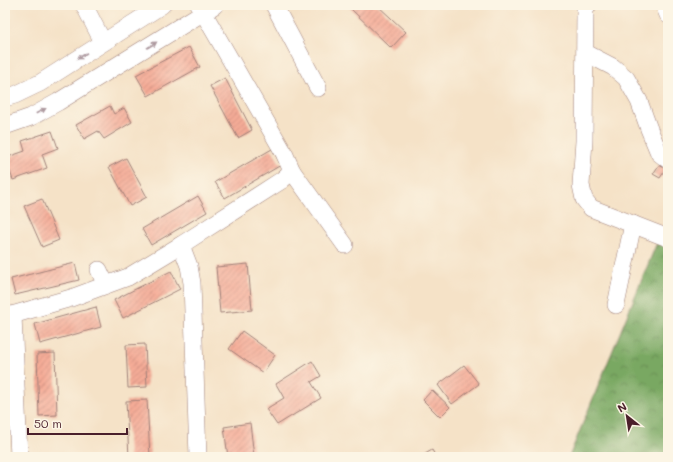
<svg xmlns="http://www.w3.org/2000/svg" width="673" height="462" viewBox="0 0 673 462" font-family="Mali,sans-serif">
	<defs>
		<pattern id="forest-crowns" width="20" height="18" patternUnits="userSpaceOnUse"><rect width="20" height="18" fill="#79a862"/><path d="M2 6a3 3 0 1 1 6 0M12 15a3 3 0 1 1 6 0" fill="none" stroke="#658851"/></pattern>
		<pattern id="building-hatch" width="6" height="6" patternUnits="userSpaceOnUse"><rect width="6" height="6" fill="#f5ac97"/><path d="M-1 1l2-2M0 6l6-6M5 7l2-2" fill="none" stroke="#c88b7b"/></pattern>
	</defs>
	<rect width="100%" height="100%" fill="#fcf5e5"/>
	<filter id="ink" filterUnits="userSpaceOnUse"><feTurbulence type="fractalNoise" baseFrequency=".025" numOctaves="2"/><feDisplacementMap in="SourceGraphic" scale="8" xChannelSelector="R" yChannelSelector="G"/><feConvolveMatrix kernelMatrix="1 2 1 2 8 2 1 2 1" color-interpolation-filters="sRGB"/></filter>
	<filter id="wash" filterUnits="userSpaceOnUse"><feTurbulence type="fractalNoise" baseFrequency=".012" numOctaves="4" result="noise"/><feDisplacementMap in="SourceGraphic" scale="16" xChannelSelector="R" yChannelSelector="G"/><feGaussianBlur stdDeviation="0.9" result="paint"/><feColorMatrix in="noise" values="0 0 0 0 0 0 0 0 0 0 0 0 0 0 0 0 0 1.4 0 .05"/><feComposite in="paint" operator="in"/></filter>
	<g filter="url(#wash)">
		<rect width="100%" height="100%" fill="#f5e2c7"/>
		<path fill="url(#forest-crowns)" stroke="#626446" d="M668 231V457H569L656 245Z"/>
		<g id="blocks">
			<g fill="url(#building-hatch)">
				<path d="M351 5H377L406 32 391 48 349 7Z"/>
				<path d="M189 47 200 67 148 96 136 75Z"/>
				<path d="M225 78 252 130 238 138 210 86Z"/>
				<path d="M110 106 114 114 124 108 132 122 104 139 98 131 84 139 76 125Z"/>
				<path d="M52 131 58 148 42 154 47 168 13 180 5 158 25 151 22 141Z"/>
				<path d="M272 149 281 165 225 198 215 182Z"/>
				<path d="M126 158 147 197 130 206 109 167Z"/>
				<path d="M659 165 666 169 660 178 653 174Z"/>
				<path d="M198 196 207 212 151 245 142 229Z"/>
				<path d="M42 199 59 240 42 247 24 206Z"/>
				<path d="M75 263 79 280 15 295 11 279Z"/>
				<path d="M248 264 252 310 220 313 216 267Z"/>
				<path d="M171 271 180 289 123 318 114 300Z"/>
				<path d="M96 307 101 327 40 344 35 324Z"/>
				<path d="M242 331 275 355 263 373 229 349Z"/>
				<path d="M145 344 147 387 128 388 126 345Z"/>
				<path d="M55 353 57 415 39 416 37 354Z"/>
				<path d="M312 361 321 376 311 382 321 398 277 425 266 409 284 398 276 384Z"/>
				<path d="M464 365 479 384 452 404 438 385Z"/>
				<path d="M432 390 450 407 440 417 423 400Z"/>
				<path d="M147 400 150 457H129L126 401Z"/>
				<path d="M250 423 254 457H228L224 427Z"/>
				<path d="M432 450 436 457H420Z"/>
			</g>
		</g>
	</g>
	<g filter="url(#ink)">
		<use href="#blocks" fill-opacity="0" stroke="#a08079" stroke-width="1"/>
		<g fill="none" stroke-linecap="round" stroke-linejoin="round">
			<defs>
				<g id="minor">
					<path d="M84 5 103 42"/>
					<path d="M274 5 318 88"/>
					<path d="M588 5 585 10 584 141 581 185 584 199 591 208 668 238"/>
					<path d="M664 5 668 15"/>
					<path d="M586 53 613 67 626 78 639 101 649 129 659 153 668 160"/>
					<path d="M5 98 15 95 40 83 162 5"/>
					<path d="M5 126 31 117 58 102 215 5"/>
					<path d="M292 171 345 245"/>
					<path d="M181 245 189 266 192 283 198 457"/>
					<path d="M99 270 106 285"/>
					<path d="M616 305 633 224"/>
					<path d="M13 315 19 457"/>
					<path d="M5 317 71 298 128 277 181 245 282 180 292 171 284 153 199 5"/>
				</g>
			</defs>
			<use href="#minor" stroke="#a08079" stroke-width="18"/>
			<use href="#minor" stroke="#fff" stroke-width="17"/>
		</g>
		<defs><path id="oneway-solid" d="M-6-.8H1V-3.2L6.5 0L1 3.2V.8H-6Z"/></defs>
		<g fill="#ae9aa0">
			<use href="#oneway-solid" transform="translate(152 45) rotate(-32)"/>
			<use href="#oneway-solid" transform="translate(82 56) rotate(147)"/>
			<use href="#oneway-solid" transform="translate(41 111) rotate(-28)"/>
		</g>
	</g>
	<rect width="673" height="462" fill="none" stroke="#fcf5e5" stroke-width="20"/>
	<g transform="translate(627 416) rotate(330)" stroke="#fcf5e5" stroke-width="3" paint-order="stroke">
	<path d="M0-3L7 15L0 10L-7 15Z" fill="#4a1f2b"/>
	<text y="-6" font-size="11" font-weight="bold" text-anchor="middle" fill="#4a1f2b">N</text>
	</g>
	<path d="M28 428v6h99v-6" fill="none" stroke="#4a1f2b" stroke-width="2"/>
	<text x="34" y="428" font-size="12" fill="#4a1f2b" stroke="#fcf5e5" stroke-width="3" paint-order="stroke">50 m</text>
</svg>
